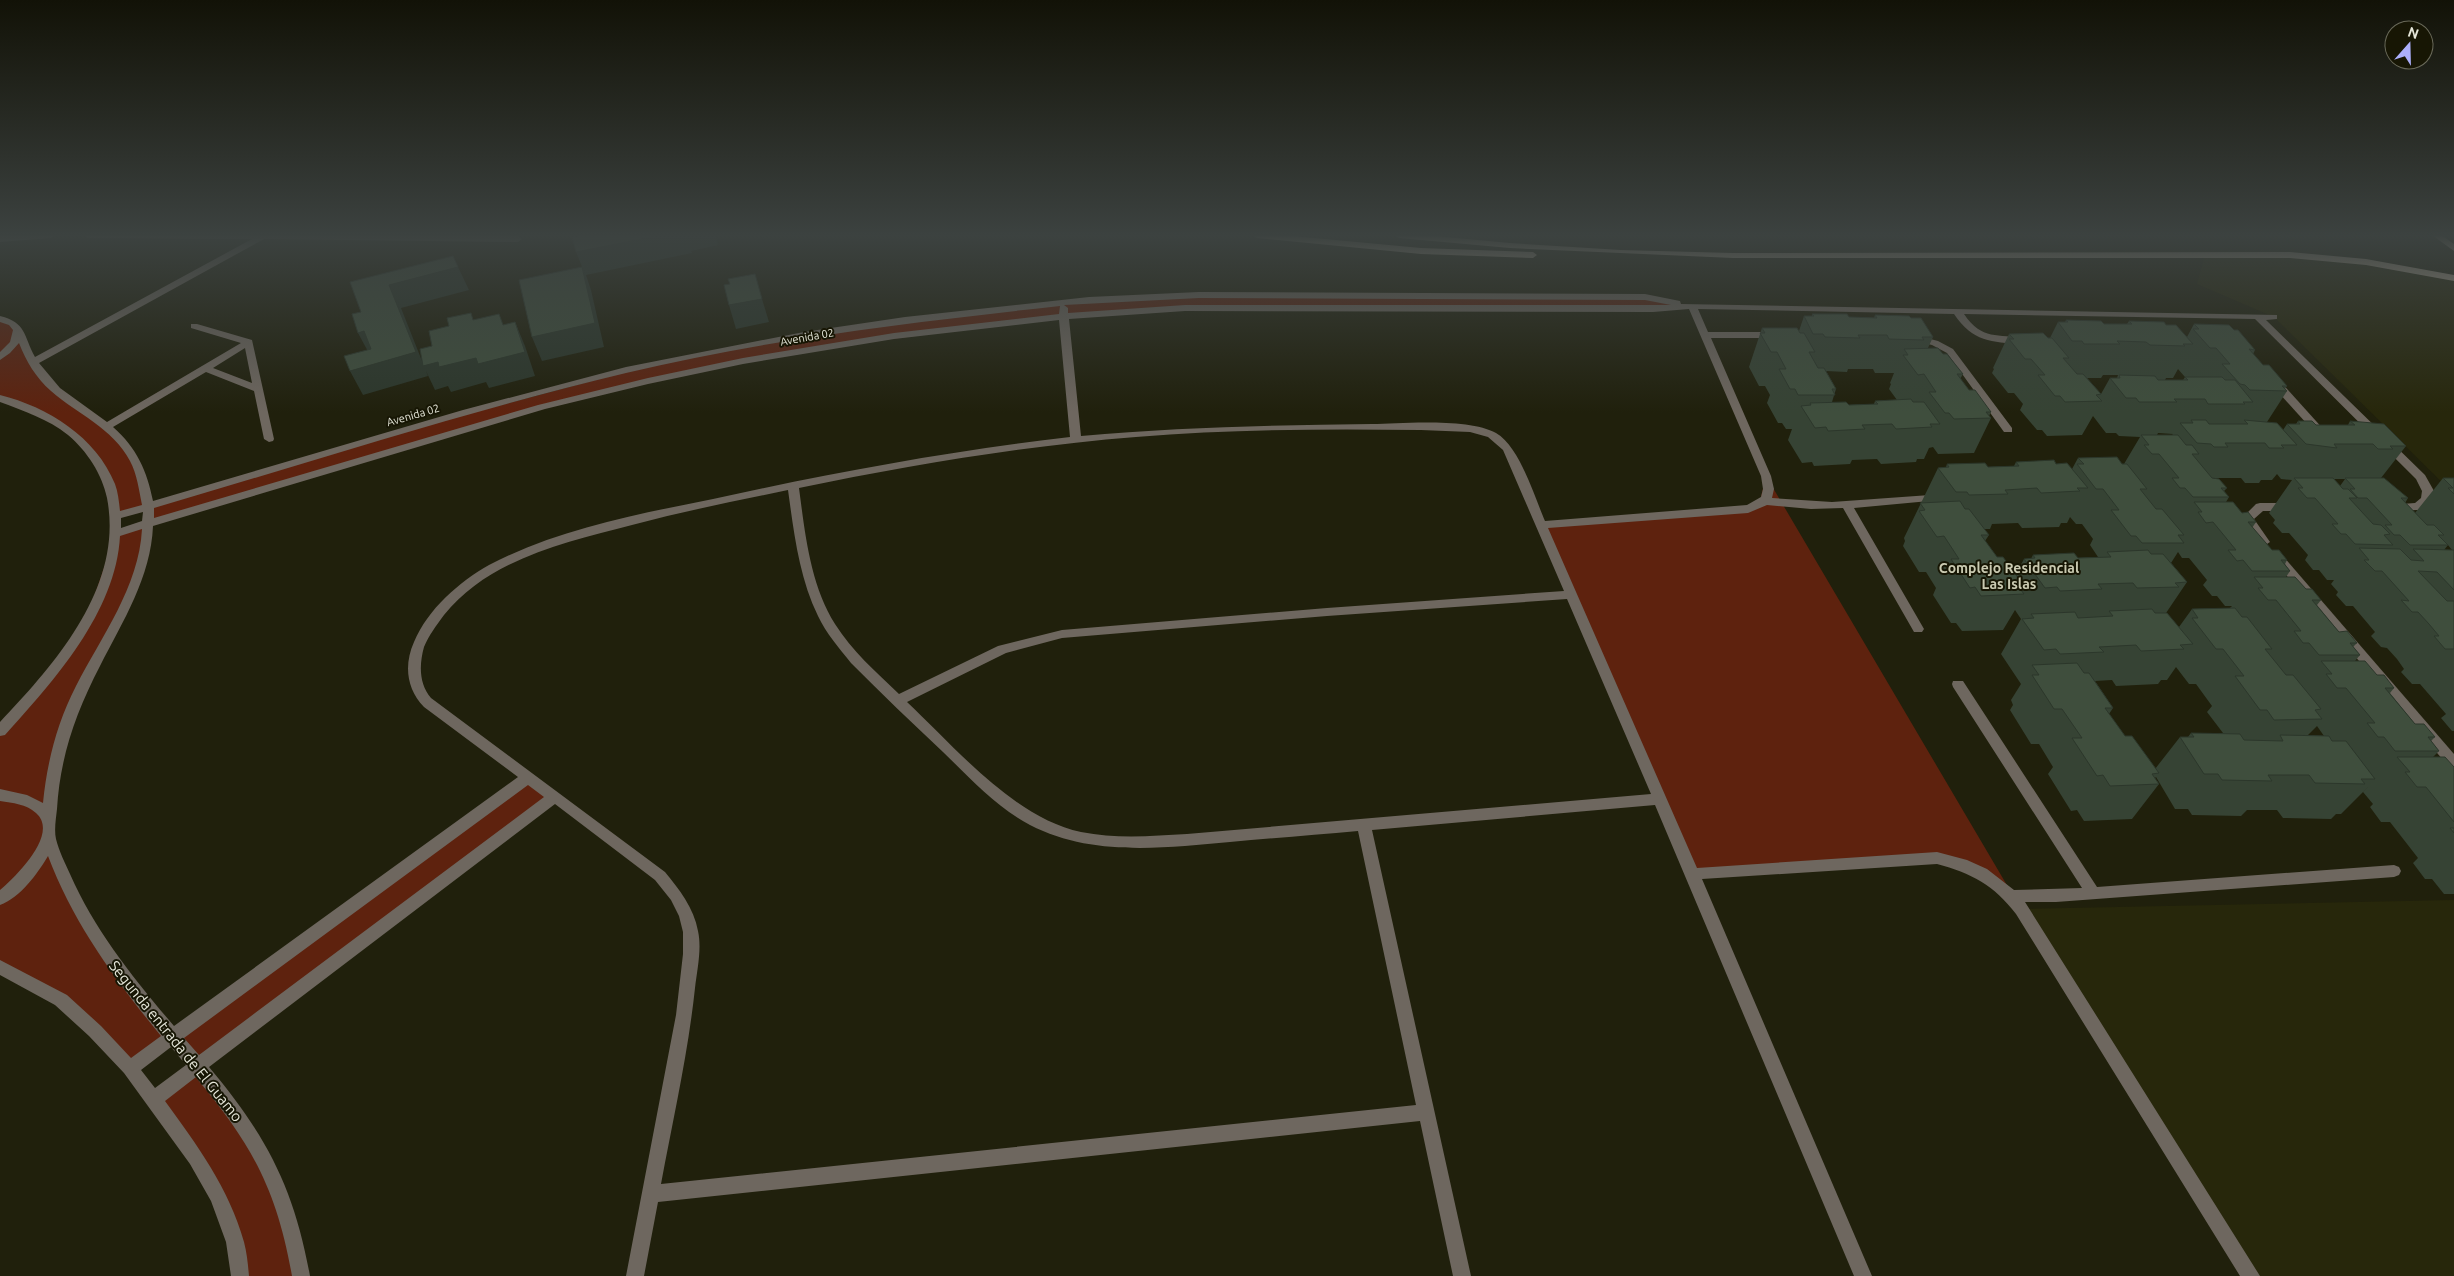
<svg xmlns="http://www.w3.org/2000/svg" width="2454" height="1276" viewBox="0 0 2454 1276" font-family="Ubuntu,sans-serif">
	<rect width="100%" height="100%" fill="#20200c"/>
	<g fill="#27270b">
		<path d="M2205 255 2333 258 2454 278V494L2274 317 2197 284Z"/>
		<path d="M2454 900V1276H2251L2021 909Z"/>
	</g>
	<g fill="#5e220e">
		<path d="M1141 297H1645L1692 306 1269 307 1101 313 803 350 571 399 147 524 142 563 69 715 49 820 59 871 172 1036 528 777 555 796 198 1066 257 1146 301 1276H240L218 1196 153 1100 198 1066 172 1037 130 1068 95 1031 0 967V731L85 623 116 533 147 524V507L116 516 105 474 67 430 0 398V319L12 323 39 372 126 445 147 507 388 435 667 361 905 320Z"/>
		<path d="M1766 476 2021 909 2011 896 1949 860 1692 874 1542 525 1759 505Z"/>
	</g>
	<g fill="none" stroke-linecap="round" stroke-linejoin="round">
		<g fill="#6e675f" fill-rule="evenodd">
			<path d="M20 235H55L51 238 0 242V236Z"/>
			<path d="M83 235 518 236 522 239 518 242 264 239 39 363 60 388 107 422 241 343 191 328V324H197L252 340 274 439 273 441 269 442 264 439 254 391 206 372 113 427C137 448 147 471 153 501L463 410 626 367 804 332 905 317 1089 297 1199 292 1645 294 1680 301 1681 304 2277 315V319L2266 320 2425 475 2434 491 2430 503 2418 510 2388 511 2386 508 2388 505 2415 503 2421 498 2422 491 2416 479 2255 319 1964 314C1982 341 1998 333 2025 339L2027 341 2022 344C1991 342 1973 342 1954 314L1698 309 1708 332H1777L1782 335 1777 338H1711L1771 476 1774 489 1772 498 1832 502 1944 494 1946 496 1944 498 1940 500 1854 508 1924 629 1922 632H1914L1843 508 1811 509 1767 505 1748 513 1548 528 1697 868 1937 852 1967 860 1987 869 2014 890 2082 888 1953 687 1952 684 1953 681H1963L2097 887 2394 865 2399 867 2401 871 2399 875 2394 877 2056 902H2025L2260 1276H2240L2016 914C1994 885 1971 873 1937 864L1702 879 1872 1276H1854L1655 805 1372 830 1471 1276H1453L1420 1121 658 1202 644 1276H626L676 1015 683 954V932L679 916 671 900 655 880 555 804 209 1067C267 1136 294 1188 310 1276H292C277 1191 253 1146 198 1080L196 1077 165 1101C197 1145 229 1188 244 1242 247 1253 248 1265 249 1276H231L226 1242 211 1201 190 1164 124 1073 89 1036 55 1005 0 975V960L67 995 101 1026 131 1058 161 1036C116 981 73 923 48 856 38 873 20 898 0 905V890C15 877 60 834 36 813 26 804 13 803 0 801V789L27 795 43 803C47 762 57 723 76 686 101 637 139 587 142 529L120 536C116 612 54 681 5 735L0 736V722C56 663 124 586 107 498 102 474 87 451 68 435 48 419 24 411 0 402V395C48 407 96 437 115 484 118 492 119 502 120 511L142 505C139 490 137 474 130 461 113 428 77 414 51 391 36 378 26 361 19 343L10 353 0 360V352L10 342 13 330 9 325 0 322V316C27 323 23 335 35 357L252 239 87 238ZM1199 298 1645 300 1671 305H1185L1068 313V308L1064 305ZM1060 306 1059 314 894 333 743 358 648 378 538 405 154 518V508C311 462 467 411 626 373 768 339 914 322 1060 306ZM1689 309 1761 476 1763 489 1761 497 1747 505 1545 521C1534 496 1520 447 1496 433 1470 418 1403 423 1372 424 1275 425 1178 427 1081 436L1069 319 1185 311 1653 312ZM1059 320 1070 437C950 451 831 473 713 499 638 514 558 529 489 565 459 582 428 609 414 642 404 664 406 689 424 707L518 777 174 1026C134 979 95 931 70 874 65 863 59 851 56 839 54 830 56 818 57 809 60 757 76 712 100 666 123 621 151 577 153 526L545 409 648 384 743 364 894 339ZM245 348 252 383 213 368ZM1421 430 1470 432 1488 437 1503 450 1564 591 1327 608 1062 630 998 646 899 694C876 672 852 651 835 624 810 584 805 533 799 488 910 465 1023 446 1136 437 1231 429 1326 429 1421 430ZM788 490C794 533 799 577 818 616 826 633 839 648 851 663 881 693 912 723 943 752 970 778 996 807 1030 825 1092 857 1163 848 1230 842 1273 838 1316 835 1358 831L1416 1105 661 1184C673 1119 688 1054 695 988 697 970 702 949 698 931 694 908 679 889 665 872L431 698C419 684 419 665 424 647 429 635 436 626 444 615 489 559 566 542 632 525 684 511 736 501 788 490ZM143 512 142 521 121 528V518ZM1567 599 1651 794 1187 834C1152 836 1116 839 1081 832 1014 818 955 747 907 702L1006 653 1062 638 1327 616ZM528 785 544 797 199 1055 184 1038ZM171 1047 186 1065 155 1088 141 1070Z"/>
			<path d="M1915 335 1938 341 1953 349 2012 428V432H2004L1947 353 1932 345 1912 340V336Z"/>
			<path d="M2274 378 2278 379 2325 431V435H2317L2270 383 2269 381Z"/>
			<path d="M2260 503H2289L2295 507 2289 511H2263L2254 519 2270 542 2264 546 2260 545 2242 518 2256 504Z"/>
			<path d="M2279 555 2283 556 2454 754V768L2449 767 2275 562 2273 559Z"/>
		</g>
		<g fill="#c0b2a0" fill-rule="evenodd">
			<path d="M1253 235H1282L1421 248 1533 252 1537 255 1533 258 1421 254 1257 238Z"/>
			<path d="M1395 235H1424L1510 243 1621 250 1733 253 2290 252 2366 259 2454 275V281L2366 265 2290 258H1733L1510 248 1399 238Z"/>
			<path d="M2432 235H2441L2454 244V251Z"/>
		</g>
	</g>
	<g fill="#364334" fill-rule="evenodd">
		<path d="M1812 314 1849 317 1874 318 1875 315 1911 318 1933 337 1928 348 1943 354 1963 374 1960 379 1969 390 1991 412 1989 416 1991 418 1974 453 1938 454 1933 447 1929 448 1924 459H1917L1916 462 1881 464 1877 459 1852 460 1850 464 1814 466 1812 462 1802 463 1788 440 1792 429H1786L1782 423H1778L1767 403 1770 395 1765 386H1759L1749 367 1762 328 1799 331 1804 316H1812ZM1848 369H1873L1875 373H1894L1890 383 1891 384 1889 389 1897 400 1875 401 1874 404 1849 405 1832 402 1836 389 1826 371 1847 372Z"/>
		<path d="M2066 320 2104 324H2127L2129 321 2166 325 2187 337 2194 324 2234 330 2255 350 2253 354 2263 365 2287 386 2285 389 2287 391 2267 422 2283 430 2287 424H2296L2298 421 2316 425H2348L2350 421 2406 446 2381 478 2408 498 2405 503 2415 513 2443 478H2454V731H2452L2441 718 2446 714 2420 684H2412L2401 672 2404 669 2397 659 2387 648 2381 647 2371 636 2375 632 2353 606H2346L2336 595 2338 592 2331 584 2334 580H2327L2319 570H2313L2305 560 2308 555 2289 533H2282L2273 523 2275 520 2269 513 2292 480 2281 479 2277 474 2272 480H2261L2259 483H2245L2241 478H2212L2227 488 2224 491 2229 497 2226 502 2256 522 2252 528 2272 550 2287 560 2285 564 2290 571 2286 577 2306 589 2321 600 2317 605 2339 632 2357 643 2353 647 2360 655 2355 661 2377 675 2394 688 2390 693 2415 724 2435 737 2431 741 2439 751 2433 757 2454 767V894H2444L2432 879H2425L2413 863 2418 858 2390 822H2381L2370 807 2373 804 2363 792 2369 786 2341 814H2336L2331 819 2283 818 2277 810H2247L2241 816 2192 815 2188 809H2175L2156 777 2155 778 2159 784 2132 819 2084 821 2077 810 2071 811 2048 774 2053 767 2039 744H2031L2010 710 2013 705 2011 700 2021 684 2001 654 2021 619 2015 610 2003 630 1962 631 1956 623H1951L1933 595 1936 588 1926 572H1919L1903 546 1905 541 1904 538 1938 468 1946 467 1947 464 1988 467 2014 466 2016 462 2056 464 2072 469 2078 458 2124 464 2140 437 2119 436 2116 433H2106L2093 416 2082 435 2047 436 2042 430H2037L2020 410 2023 404 2014 393H2008L1992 373 1994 369 1993 368 2009 334 2050 338 2058 322H2065ZM2178 369 2185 377 2183 380H2165L2166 378H2173ZM2103 375H2118L2117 378H2110L2101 394 2087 378H2101ZM2158 433 2173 434 2172 435H2157ZM2333 479H2345L2340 486ZM2070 517 2076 524H2082L2093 539 2090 545 2098 557 2078 558 2033 555 2031 559H2024L2016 574 1997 557 1985 541 1989 535 1984 529H1990L1992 524 2018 523 2022 528 2059 527 2061 523H2067ZM2448 545 2452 550H2444ZM2178 552 2182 558H2189L2207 580 2203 585 2212 596H2217L2225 606H2232L2230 608 2192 609 2179 627 2166 613 2187 582 2171 563ZM2176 667 2189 684H2196L2212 706 2207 712 2223 733H2191L2188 737H2180L2155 769 2125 736 2109 714 2113 708 2095 681 2112 680 2116 686 2158 684 2161 680H2167ZM2317 726 2324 736 2308 735Z"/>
	</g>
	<g fill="#2c372b">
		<path d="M662 235H715L718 245 691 251 692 253 586 275 591 290 604 347 542 361 532 337 583 269 576 252Z"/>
		<path d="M458 267 469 290 401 308 424 366 515 322 525 346 535 376 489 388 486 382 451 392 448 386 435 390 426 371 428 376 363 395 350 371 416 352 389 285Z"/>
		<path d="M762 299 769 322 736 329 729 305Z"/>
		<path d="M364 331 377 355 371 357 358 333Z"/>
	</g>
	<g fill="#3f4e3d" stroke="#2c372b">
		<path d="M583 235H662L576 252 572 237Z"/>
		<path d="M453 256 458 267 389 285 416 352 350 371 344 356 371 349 364 331 358 333 352 314 361 312 350 282Z"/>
		<path d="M582 267 595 323 532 337 519 280Z"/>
		<path d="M755 274 762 299 729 305 724 285 730 284 728 279Z"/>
		<path d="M471 313 473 320 499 314 503 325 515 322 525 352 478 364 476 358 439 367 438 362 423 366 420 349 432 346 429 331 449 326 447 318Z"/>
		<path d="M1812 314H1847L1849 317 1877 318 1875 315 1909 316 1911 318H1921L1933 337H1922L1924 340 1889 339 1887 335H1858L1860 338 1825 337 1823 334H1813L1804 316H1814Z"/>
		<path d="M2066 320 2101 321 2104 324H2132L2129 321 2164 322 2166 325H2176L2193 344H2183L2185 346 2150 345 2146 342 2117 341 2120 344H2084L2082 341H2072L2058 322H2068Z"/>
		<path d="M2194 324 2229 325 2234 330H2238L2255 350 2249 349 2263 365H2269L2287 386H2282L2287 391 2250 390 2245 385 2240 384 2222 364H2230L2216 348H2210L2193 329H2199Z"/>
		<path d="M1762 328H1797L1800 333H1804L1815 352H1809L1818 368H1824L1836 389H1832L1835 395H1798L1795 389H1790L1779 369H1786L1777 352H1771L1760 333H1765Z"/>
		<path d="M2043 333 2048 338H2052L2069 358H2063L2077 374H2083L2101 394 2096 395 2102 401 2065 402 2060 396H2055L2038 375H2045L2031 359H2025L2009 339H2014L2009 334Z"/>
		<path d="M1938 348 1943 354H1947L1963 374H1957L1969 390H1975L1991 412H1986L1991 418 1954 419 1949 413H1945L1929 392H1936L1924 374 1918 375 1903 355H1908L1904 349Z"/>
		<path d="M2119 375 2155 376 2158 380H2188L2185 377H2222L2225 380H2235L2253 402H2243L2245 404H2208L2205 399H2174L2177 402H2139L2136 398H2126L2110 378H2120Z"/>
		<path d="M1911 399 1913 402H1924L1940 424H1930L1932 427 1896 429 1892 424 1862 425 1865 429 1828 431 1826 427 1815 428 1801 406 1811 405 1810 403 1846 402 1849 405 1878 404 1875 401Z"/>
		<path d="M2191 420H2206L2209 424H2248L2244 420 2277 423 2297 445H2281L2284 448H2269L2265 443H2225L2228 447H2214L2211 444 2197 443 2180 423H2193Z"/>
		<path d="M2298 421H2312L2316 425H2355L2350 421 2384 424 2406 446H2390L2393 449H2378L2373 444H2334L2337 448 2306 444 2287 424H2300Z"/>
		<path d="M2141 435H2178L2186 445H2192L2199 454H2192L2212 478 2219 479 2227 488H2221L2229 497H2193L2185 488H2180L2172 478H2179L2159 454H2152L2144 445H2149Z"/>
		<path d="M2117 457 2122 464H2127L2147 489H2140L2156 509H2162L2184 535H2178L2184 543H2142L2136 536H2131L2111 510H2119L2103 489H2096L2077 464H2084L2078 458Z"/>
		<path d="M2054 460 2056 464 2067 463 2088 488H2077L2080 491 2041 493 2037 488 2005 490 2008 494 1969 495 1967 492H1956L1938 468 1949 467 1947 464 1985 463 1988 467 2019 466 2016 462Z"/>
		<path d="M2294 478H2333L2343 489H2348L2357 498H2349L2373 524 2381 525 2390 534 2384 535 2393 545 2355 544 2346 534H2341L2332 524H2338L2315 498H2307L2298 488H2303Z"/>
		<path d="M2345 478H2384L2408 498H2401L2427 525H2434L2444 535H2438L2448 545H2410L2400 535H2394L2385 525H2392L2367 498H2358L2350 489H2355Z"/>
		<path d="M2443 478H2454V494L2448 488H2453Z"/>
		<path d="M1960 501 1965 509H1969L1989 535H1981L1997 557H2003L2024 586H2018L2024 594 1981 596 1975 587 1970 588 1951 559H1959L1944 536 1937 537 1919 511 1925 510 1920 503Z"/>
		<path d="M2194 502H2233L2242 513 2248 512 2256 522H2248L2272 550H2279L2287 560H2281L2290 571H2252L2243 560 2237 561 2228 550H2236L2213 522 2206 523 2198 512H2202Z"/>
		<path d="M2359 548 2400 549 2411 560 2424 561 2413 549 2454 550V590L2437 572 2418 571 2447 601H2454V649H2445L2434 636H2439L2429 624 2418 612H2412L2401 600 2409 601 2382 571H2375L2364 560H2369Z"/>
		<path d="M2148 550 2151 554H2163L2187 582 2175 583 2179 587 2137 588 2133 583 2098 584 2102 589 2060 591 2057 587 2045 588 2024 559 2035 558 2033 555 2074 553 2078 558 2111 557 2107 552Z"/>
		<path d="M2254 577H2295L2306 589H2312L2321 600H2312L2339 632 2347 631 2357 643H2350L2360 655H2319L2309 643H2303L2294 631H2301L2276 600H2268L2258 588H2263Z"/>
		<path d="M2235 608 2242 617H2247L2272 649H2265L2286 675H2293L2321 709 2315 710 2322 719 2274 720 2267 710H2260L2235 676H2244L2223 649H2216L2192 618H2198L2192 609Z"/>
		<path d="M2152 609 2155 613H2167L2193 644 2180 645 2184 649 2141 651 2136 645 2099 647 2104 652 2060 654 2056 649 2044 650 2022 619 2034 618 2031 614 2075 612 2078 618 2113 616 2109 611Z"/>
		<path d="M2321 661H2365L2377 675H2384L2394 688H2385L2415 724H2424L2435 737H2428L2439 751H2395L2384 737H2378L2367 723H2375L2346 688H2337L2326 674H2332Z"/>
		<path d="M2077 663 2084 673H2089L2113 708H2105L2125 736H2132L2159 773 2152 774 2159 784 2110 786 2103 775 2097 776 2072 738H2082L2062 709H2054L2032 675H2039L2032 665Z"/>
		<path d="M2191 733 2240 734 2244 740 2283 741 2280 735 2329 736 2332 741H2346L2375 779H2361L2365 784 2315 783 2309 775H2268L2272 781 2222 780 2218 774H2204L2180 737H2194Z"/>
		<path d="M2397 757H2445L2454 767V822L2426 787H2417L2405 772H2410Z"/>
		<path d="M2450 828H2454V833Z"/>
	</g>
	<linearGradient id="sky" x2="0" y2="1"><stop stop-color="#121207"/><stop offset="0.57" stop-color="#3c4240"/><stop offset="1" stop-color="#3c4240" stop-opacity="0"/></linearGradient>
	<rect width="2454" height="413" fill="url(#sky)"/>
	<g text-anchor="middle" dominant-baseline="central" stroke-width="4" stroke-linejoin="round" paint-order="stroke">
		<g font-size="11" fill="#e6e7da" stroke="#171604">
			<text transform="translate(807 337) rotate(-10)">Avenida 02</text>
			<text transform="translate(413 415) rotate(-16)">Avenida 02</text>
		</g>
		<g font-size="14" font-weight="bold" fill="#cacab1" stroke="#171604">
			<text x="2009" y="568">Complejo Residencial<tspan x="2009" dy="16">Las Islas</tspan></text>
		</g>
		<g font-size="15" fill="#e6e7da" stroke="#171604">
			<text transform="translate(176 1041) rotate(51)">Segunda entrada de El Guamo</text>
		</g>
	</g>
	<g transform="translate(2409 45) rotate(20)"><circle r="24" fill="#171604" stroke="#6a6a5a"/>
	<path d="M0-4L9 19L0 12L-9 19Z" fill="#acaffb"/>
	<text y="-8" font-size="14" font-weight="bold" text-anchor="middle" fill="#e6e7da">N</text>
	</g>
</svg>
